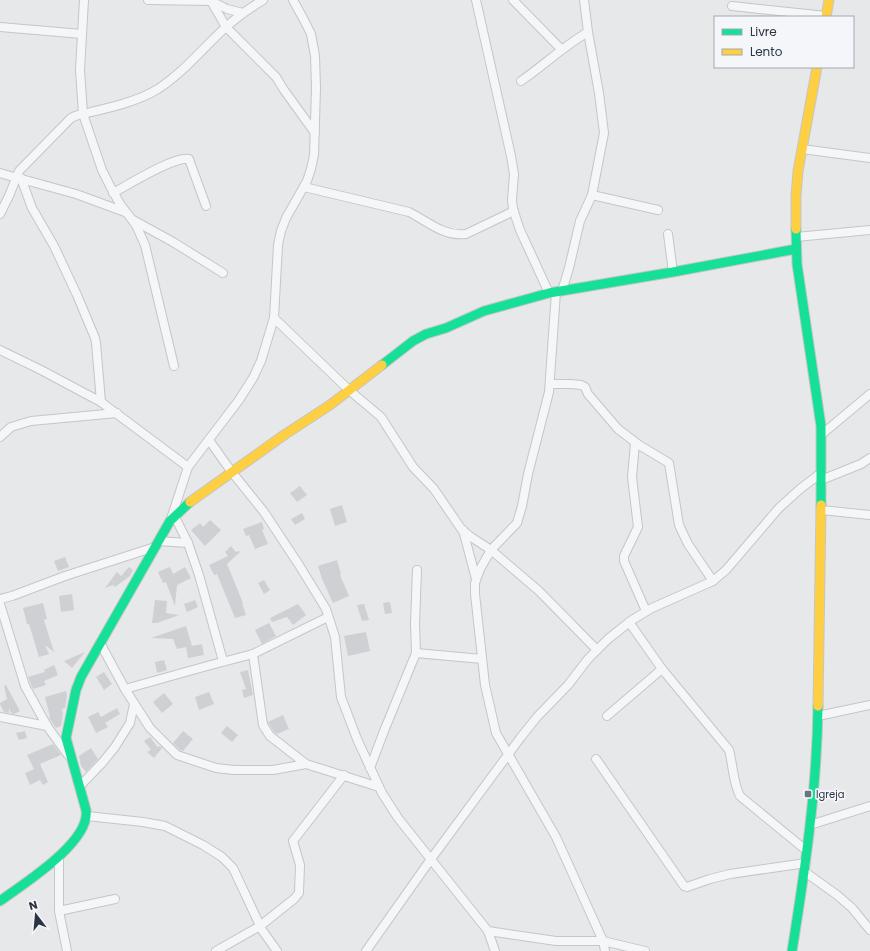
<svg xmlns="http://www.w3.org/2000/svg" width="870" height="951" viewBox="0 0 870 951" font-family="Poppins,sans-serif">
	<rect width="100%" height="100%" fill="#e6e8ea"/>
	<g fill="#ced0d3">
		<path d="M300 486 307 495 297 502 290 493Z"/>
		<path d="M342 505 347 522 335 526 330 509Z"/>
		<path d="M302 513 305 519 295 525 291 519Z"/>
		<path d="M210 520 221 530 205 546 191 530 200 523 203 527Z"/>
		<path d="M262 522 264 529 262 530 268 544 255 549 249 535 246 536 243 529Z"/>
		<path d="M231 546 236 552 239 551 240 552 227 564 243 603H242L246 615 235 618 217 574 214 575 209 565 228 556 225 552Z"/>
		<path d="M65 557 69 567 58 571 54 561Z"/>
		<path d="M337 560 341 574 340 575 349 596 333 603 322 579 318 566Z"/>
		<path d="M129 567 133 570 130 576 115 587 113 585 105 588 117 572 121 576Z"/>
		<path d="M170 567 173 574 185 567 191 578 177 585 175 606 166 582 163 583 158 572Z"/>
		<path d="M264 580 270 590 264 594 258 583Z"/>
		<path d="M72 594 74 610 61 612 59 596Z"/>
		<path d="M155 600 167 601 166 613 179 615 157 623H152Z"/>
		<path d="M195 600 198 607 187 612 184 604Z"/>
		<path d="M390 602 392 613 385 614 383 603Z"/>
		<path d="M43 603 47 619 44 620 54 652 45 645 49 654 39 657 29 624H27L23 608Z"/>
		<path d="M298 604 306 615 293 625 287 617 272 622 270 618Z"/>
		<path d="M364 604 369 620 362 621 357 605Z"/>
		<path d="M269 623 276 636 262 644 255 630Z"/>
		<path d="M186 626 192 646 202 644 204 655 188 658 186 647 177 649 173 639 151 638Z"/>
		<path d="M366 632 370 651 348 656 344 636Z"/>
		<path d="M85 652 72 668 64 661Z"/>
		<path d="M164 660 167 670 157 673 155 662Z"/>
		<path d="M54 665 58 675 44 681 46 685 33 689 28 677 45 672 44 670Z"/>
		<path d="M248 670 253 695 244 698 242 690 246 689 240 672Z"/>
		<path d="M104 672 112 684 104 690 96 677Z"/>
		<path d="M6 685 20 711 14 714 11 713 9 708V713L4 712 0 704V703L7 699 4 686Z"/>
		<path d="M66 691 67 696 65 708 62 709 63 714 61 726 56 728 49 718 50 717 45 697Z"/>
		<path d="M209 692 214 704 199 710 195 697Z"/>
		<path d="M164 693 173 704 162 713 153 702Z"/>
		<path d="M117 708 120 714 105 723 108 727 96 733 88 717 98 712 101 717Z"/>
		<path d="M283 715 289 729 277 734 274 732 268 722Z"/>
		<path d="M227 726 238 735 232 742 221 733Z"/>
		<path d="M25 731 27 738 19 740 16 733Z"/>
		<path d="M183 731 193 739 183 751 180 750 173 743Z"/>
		<path d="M150 737 156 745 158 747 160 746 162 748 154 758 147 752 151 750 144 741Z"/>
		<path d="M53 744 61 755 40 764 48 782 43 785 40 780 30 785 25 773 34 769 27 755Z"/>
		<path d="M91 748 98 759 86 772 81 766 79 756Z"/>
	</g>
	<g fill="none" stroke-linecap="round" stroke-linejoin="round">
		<defs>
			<g id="street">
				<path d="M84 0 80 70 83 114 102 170 110 186 120 204 136 225 145 245 174 366"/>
				<path d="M148 0 211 1 227 9 243 13"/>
				<path d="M476 0 511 156 514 174 512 200 513 209 520 230 549 293"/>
				<path d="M513 0 561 49"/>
				<path d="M211 1 226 27 276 77 284 90 315 133"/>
				<path d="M732 6 826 16"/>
				<path d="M0 27 82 34"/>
				<path d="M521 81C544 65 564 46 588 32"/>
				<path d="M802 149 870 158"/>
				<path d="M0 173 76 194 125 212"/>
				<path d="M21 178 32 208 54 246 77 295 95 338 96 343 101 402"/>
				<path d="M304 187 409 212C427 221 444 237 466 234L514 211"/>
				<path d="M113 193C128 185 174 156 189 159L190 162 206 206"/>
				<path d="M592 195 658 210"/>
				<path d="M0 214 9 196 19 171 71 118C78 114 84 114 91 112 113 107 138 101 158 89 184 72 203 48 226 27 237 17 250 8 263 0"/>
				<path d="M133 220 173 242 223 273"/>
				<path d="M668 234 673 272"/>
				<path d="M796 237 870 230"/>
				<path d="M562 291 569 268 580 221 592 195 604 133 599 93 588 32 584 0"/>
				<path d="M556 292 549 392 528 474 522 506 517 523 491 550 480 569 475 583V594L485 685 496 733 556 837 603 941 605 951"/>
				<path d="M274 318 349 390 381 417 413 467 434 489 462 530 471 537 491 550 539 591 597 650"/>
				<path d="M0 350 41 370 101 402 188 467"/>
				<path d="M550 384H571L581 385 585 387 588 394 618 429 639 445 669 463 679 525 688 544 713 581"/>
				<path d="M821 435 870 394"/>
				<path d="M0 437 11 427 31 421 117 413"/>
				<path d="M209 440 231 471 264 512 299 565 326 609 335 637 341 697 357 739 382 793 398 818 488 931 495 951"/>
				<path d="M635 443 632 477 638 527 624 556V561L646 611"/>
				<path d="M821 480 861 464 870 458"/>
				<path d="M821 510 870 515"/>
				<path d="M175 517 188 543 199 575 223 661"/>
				<path d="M171 519 188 467 239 400 253 378 261 361 274 318 278 245 281 231 286 218 307 181 311 169 314 155 316 88 315 56 311 34 304 20 293 0"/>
				<path d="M463 530 476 579"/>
				<path d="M158 541 188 543"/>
				<path d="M0 599 12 596 65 576 155 547"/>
				<path d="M0 604 25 686 47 726 68 755"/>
				<path d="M629 622 662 669 729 750C733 765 733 783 740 796L807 851"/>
				<path d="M100 643 125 689 150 728 177 755 216 768 234 770H273L306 764"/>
				<path d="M416 653 482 659"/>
				<path d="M253 654 263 725 270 736 306 764 379 787"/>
				<path d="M125 689 207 666 253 654 328 617"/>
				<path d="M607 716 662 669"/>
				<path d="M818 716 870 705"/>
				<path d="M0 717 47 726"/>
				<path d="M596 759 684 886 687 887 710 879 730 874 806 863"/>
				<path d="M370 768 384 731 416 653 415 624 417 570"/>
				<path d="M79 787 102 763 115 747 130 723 134 704"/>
				<path d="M87 816 143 822 165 826 203 845 222 857 233 868 262 930 277 951"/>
				<path d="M810 825 870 806"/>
				<path d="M59 858V911L67 951"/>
				<path d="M805 872 837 895 852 908 870 930"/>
				<path d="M59 911 115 899"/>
				<path d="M488 931 556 941H603L645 951"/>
				<path d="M216 951 260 926 294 899 299 893 300 865 293 841 344 775"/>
				<path d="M366 951 431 859 521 737 537 717 568 685 588 659 608 639 632 620 652 608 713 581 726 570 779 508 800 489 821 473"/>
			</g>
			<g id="fast">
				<path d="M796 229 797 264 821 426V505"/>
				<path d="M382 365 413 341 426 334 446 328 484 311 549 293 673 272 796 249"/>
				<path d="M0 901C23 884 91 842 86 810L66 738 76 690 81 677 170 521 190 502"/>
				<path d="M792 951C805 870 817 789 818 706"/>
			</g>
			<g id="slow">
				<path d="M826 17 829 0"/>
				<path d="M796 229V196L798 171 817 67"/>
				<path d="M190 502 284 435 330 405 382 365"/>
				<path d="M818 706 821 505"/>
			</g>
		</defs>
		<use href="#street" stroke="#c4c6c8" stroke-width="10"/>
		<use href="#fast" stroke="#c4c6c8" stroke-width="11"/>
		<use href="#slow" stroke="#c4c6c8" stroke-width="11"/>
		<use href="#street" stroke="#f5f6f7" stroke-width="8"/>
		<use href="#fast" stroke="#16e098" stroke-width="9"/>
		<use href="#slow" stroke="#ffcf43" stroke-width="9"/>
	</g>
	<rect fill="#6c737f" stroke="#f4f6f9" stroke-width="1.5" x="804" y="790" width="8" height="8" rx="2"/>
	<g text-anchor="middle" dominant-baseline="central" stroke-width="3.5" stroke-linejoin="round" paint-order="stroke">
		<g font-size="10" fill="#2b3445" stroke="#f4f6f9" text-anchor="start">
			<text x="816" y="794">Igreja</text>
		</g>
	</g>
	<rect x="714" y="16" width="140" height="52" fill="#f4f6f9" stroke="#a4a8b1"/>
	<rect x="722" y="29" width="20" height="6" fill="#16e098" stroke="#a4a8b1"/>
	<text x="750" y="36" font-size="12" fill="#2b3445">Livre</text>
	<rect x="722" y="49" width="20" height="6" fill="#ffcf43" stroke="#a4a8b1"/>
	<text x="750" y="56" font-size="12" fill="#2b3445">Lento</text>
	<g transform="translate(36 915) rotate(344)" stroke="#f4f6f9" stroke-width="3" paint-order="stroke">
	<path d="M0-3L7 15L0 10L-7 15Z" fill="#2b3445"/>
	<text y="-6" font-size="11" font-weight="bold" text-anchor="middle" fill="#2b3445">N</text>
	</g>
</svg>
